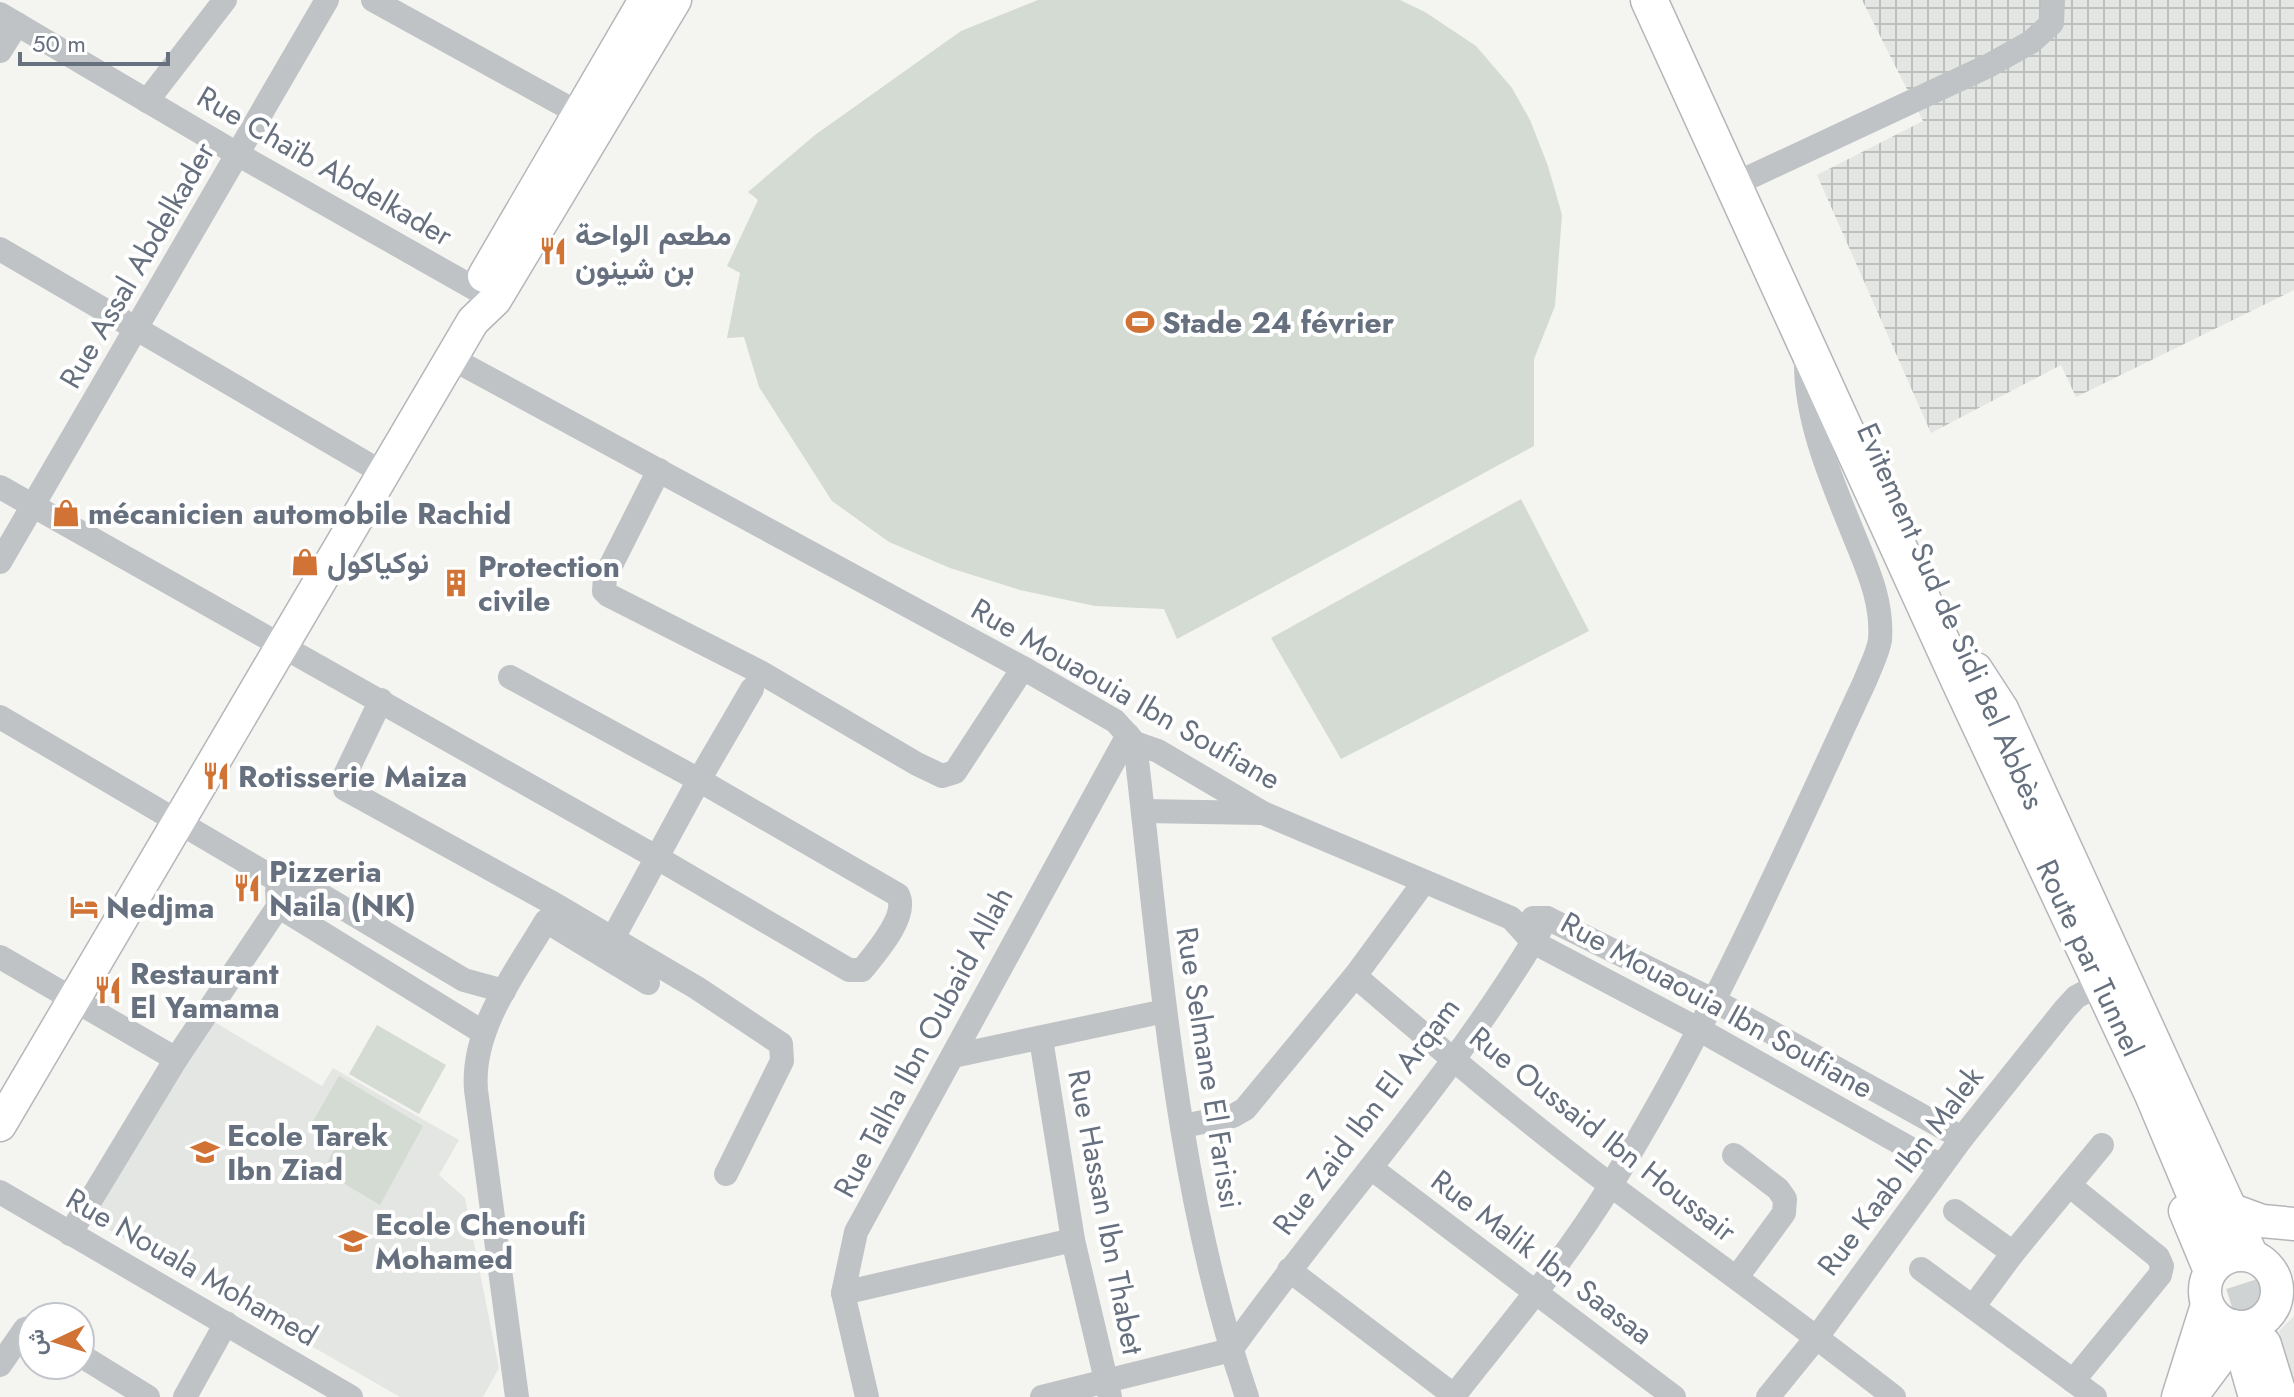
<svg xmlns="http://www.w3.org/2000/svg" width="2294" height="1397" viewBox="0 0 2294 1397" font-family="Jost,Vazirmatn,sans-serif">
	<defs>
		<pattern id="industrial-grid" width="8" height="8" patternUnits="userSpaceOnUse" patternTransform="scale(2)"><rect width="8" height="8" fill="#e4e6e4"/><path d="M0 4h8M4 0v8" fill="none" stroke="#bdbfbe"/></pattern>
	</defs>
	<rect width="100%" height="100%" fill="#f4f4f1"/>
	<g fill="#e4e6e4">
		<path d="M206 1017 322 1086 333 1068 459 1140 439 1175 465 1198 499 1368 483 1397H400L87 1217Z"/>
		<path d="M2294 1316V1386L2279 1331Z"/>
	</g>
	<path fill="url(#industrial-grid)" d="M1862 0H2294V290L2076 397 2061 365 1931 433 1817 175 1923 121Z"/>
	<g fill="#d4dbd3">
		<path d="M1038 0H1400L1425 12 1476 46 1512 88 1530 120 1548 166 1562 215 1555 306 1534 359V446L1177 639 1164 609 1095 606 1020 590 950 568 889 542 832 501 759 387 744 337 727 338 740 273 727 266 758 200 748 192 815 135 961 31Z"/>
		<path d="M1521 499 1589 631 1341 759 1271 638Z"/>
		<path d="M377 1025 446 1065 419 1114 349 1074Z"/>
		<path d="M339 1076 423 1126 380 1205 323 1171 336 1146 308 1130Z"/>
	</g>
	<g fill="none" stroke-linecap="round" stroke-linejoin="round">
		<path stroke="#d0d3d4" stroke-width="36" stroke-dasharray="36 18" stroke-linecap="butt" d="M2227 1232 2263 1345"/>
		<defs>
			<g id="major">
				<path d="M484 276 645 0"/>
				<path d="M1976 669 2002 709 2252 1256"/>
				<path d="M0 1125 473 321 495 300 675 0"/>
				<path d="M2232 1210 2262 1221 2294 1224"/>
				<path d="M2185 1211 2210 1271"/>
				<circle cx="2241" cy="1291" r="36"/>
				<path d="M2235 1327 2255 1397"/>
				<path d="M2178 1397 2207 1305"/>
				<path d="M2191 1397 2220 1358 2233 1326"/>
			</g>
			<g id="highway">
				<path d="M1649 0 1960 682 2152 1092 2213 1237"/>
				<path d="M2263 1345 2279 1397"/>
			</g>
		</defs>
		<use href="#major" stroke="#b4b6ba" stroke-width="35"/>
		<use href="#highway" stroke="#b3b5b9" stroke-width="39"/>
		<g stroke="#c0c3c6" stroke-width="24">
			<path d="M373 0 578 113"/>
			<path d="M0 14 239 155 495 300"/>
			<path d="M0 51 17 24"/>
			<path d="M147 101 225 0"/>
			<path d="M1735 184 1988 66 2031 42 2052 23 2053 0"/>
			<path d="M0 249 383 473"/>
			<path d="M451 358 1023 668 1115 721 1135 743 1158 751 1263 813 1511 918 1533 942 1700 1030 1941 1166"/>
			<path d="M659 470 605 577 604 591 608 595 762 673 917 764 942 776 955 772 1023 668"/>
			<path d="M0 487 656 857 849 970H862C875 954 909 916 898 895L699 780 510 677"/>
			<path d="M0 562 327 0"/>
			<path d="M381 700 344 777 345 789 556 905 697 988 781 1044 782 1061 726 1174"/>
			<path d="M0 717 277 880H296L464 980 504 991"/>
			<path d="M1135 743C1161 962 1175 1187 1247 1397"/>
			<path d="M1143 811 1261 813"/>
			<path d="M277 891 278 906 484 1033"/>
			<path d="M1533 918H1547L1715 1001 1962 1138"/>
			<path d="M613 938 699 780 752 689"/>
			<path d="M0 957 176 1059"/>
			<path d="M1355 976C1439 1048 1524 1120 1613 1187 1707 1257 1802 1325 1894 1397"/>
			<path d="M1041 1039 1073 1240 1110 1397"/>
			<path d="M953 1056 1165 1011"/>
			<path d="M1183 1126 1233 1116 1245 1109 1355 976 1424 882"/>
			<path d="M1734 1155 1778 1189 1785 1199 1784 1213 1737 1277"/>
			<path d="M1371 1168 1674 1397"/>
			<path d="M2069 1185 2158 1257 2162 1266 2160 1275 2073 1381"/>
			<path d="M0 1192 351 1397"/>
			<path d="M1955 1211 2013 1253"/>
			<path d="M70 1234 176 1059 296 880"/>
			<path d="M1921 1269 2095 1397"/>
			<path d="M1289 1270 1456 1397"/>
			<path d="M843 1293 1073 1240"/>
			<path d="M1973 1307 2013 1253 2102 1145"/>
			<path d="M80 1355 148 1397"/>
			<path d="M0 1365 25 1329 32 1327"/>
			<path d="M185 1397 226 1323"/>
			<path d="M517 1397 476 1090C471 1028 516 972 546 921L648 983"/>
			<path d="M867 1397 843 1293 856 1232 1128 735"/>
			<path d="M1042 1397 1231 1350C1334 1205 1458 1073 1547 918"/>
			<path d="M1453 1397C1507 1328 1567 1258 1612 1183 1711 1023 1786 851 1865 681 1870 668 1878 653 1880 640 1883 601 1867 568 1853 533 1831 479 1805 419 1806 360"/>
			<path d="M1768 1397 1817 1337 1962 1138 2065 1009 2076 997 2089 990"/>
		</g>
		<use href="#major" stroke="#fff" stroke-width="32"/>
		<use href="#highway" stroke="#fff" stroke-width="36"/>
	</g>
	<defs>
		<symbol id="restaurant-bare" viewBox="-9 -9 18 18"><path d="M-5-6h1v4h1v-4h1v4h1v-4h1v5L-1.5 .5V6h-2V.5L-5-1ZM5-6V6H3V1.5H1.5Q1.5-4 5-6Z" fill="#d07335" stroke="#fff" stroke-width="2.5" paint-order="stroke"/></symbol>
		<symbol id="stadium-bare" viewBox="-9 -9 18 18"><path d="M0-5a6.5 5 0 1 0 0 10a6.5 5 0 1 0 0-10ZM-3.5-1.8h7v3.6h-7Z" fill="#d07335" stroke="#fff" stroke-width="2.5" paint-order="stroke"/></symbol>
		<symbol id="shop-bare" viewBox="-9 -9 18 18"><path d="M-5-2.5h2.3a2.7 3.5 0 0 1 5.4 0H5L5.5 6h-11ZM-1.5-2.5h3a1.5 2.3 0 0 0-3 0Z" fill="#d07335" stroke="#fff" stroke-width="2.5" paint-order="stroke"/></symbol>
		<symbol id="building-bare" viewBox="-9 -9 18 18"><path d="M-4-6H4V6H1V3H-1V6H-4ZM-2.5-4.3h1.7v1.8h-1.7ZM.8-4.3h1.7v1.8H.8ZM-2.5-1h1.7V.8h-1.7ZM.8-1h1.7V.8H.8Z" fill="#d07335" stroke="#fff" stroke-width="2.5" paint-order="stroke"/></symbol>
		<symbol id="hotel-bare" viewBox="-9 -9 18 18"><path d="M-6-4.5h1.5V1H6V5H4.5V3h-9V5H-6ZM-4 0a1.8 1.8 0 1 1 3.6 0ZM.5 0V-2.5h3Q6-2.5 6 0Z" fill="#d07335" stroke="#fff" stroke-width="2.5" paint-order="stroke"/></symbol>
		<symbol id="school-bare" viewBox="-9 -9 18 18"><path d="M0-5L7-2L0 1L-7-2ZM-4 1L0 2.5L4 1V4Q0 6-4 4Z" fill="#d07335" stroke="#fff" stroke-width="2.5" paint-order="stroke"/></symbol>
	</defs>
	<g fill-rule="evenodd">
		<use href="#restaurant-bare" x="533" y="231" width="40" height="40"/>
		<use href="#stadium-bare" x="1120" y="302" width="40" height="40"/>
		<use href="#shop-bare" x="46" y="493" width="40" height="40"/>
		<use href="#shop-bare" x="285" y="542" width="40" height="40"/>
		<use href="#building-bare" x="436" y="563" width="40" height="40"/>
		<use href="#restaurant-bare" x="196" y="756" width="40" height="40"/>
		<use href="#restaurant-bare" x="227" y="868" width="40" height="40"/>
		<use href="#hotel-bare" x="64" y="887" width="40" height="40"/>
		<use href="#restaurant-bare" x="88" y="970" width="40" height="40"/>
		<use href="#school-bare" x="185" y="1132" width="40" height="40"/>
		<use href="#school-bare" x="333" y="1221" width="40" height="40"/>
	</g>
	<g text-anchor="middle" dominant-baseline="central" stroke-width="8" stroke-linejoin="round" paint-order="stroke">
		<g font-size="30" fill="#66707f" stroke="#fff">
			<text transform="translate(325 166) rotate(30)">Rue Chaïb Abdelkader</text>
			<text transform="translate(137 265) rotate(-60)">Rue Assal Abdelkader</text>
			<text transform="translate(1951 616) rotate(66)">Evitement Sud de Sidi Bel Abbès</text>
			<text transform="translate(1126 694) rotate(30)">Rue Mouaouia Ibn Soufiane</text>
			<text transform="translate(2090 958) rotate(65)">Route par Tunnel</text>
			<text transform="translate(1717 1005) rotate(29)">Rue Mouaouia Ibn Soufiane</text>
			<text transform="translate(923 1042) rotate(-62)">Rue Talha Ibn Oubaid Allah</text>
			<text transform="translate(1209 1068) rotate(81)">Rue Selmane El Farissi</text>
			<text transform="translate(1366 1116) rotate(-53)">Rue Zaid Ibn El Arqam</text>
			<text transform="translate(1603 1134) rotate(38)">Rue Oussaid Ibn Houssair</text>
			<text transform="translate(1900 1171) rotate(-53)">Rue Kaab Ibn Malek</text>
			<text transform="translate(1106 1212) rotate(79)">Rue Hassan Ibn Thabet</text>
			<text transform="translate(1542 1257) rotate(37)">Rue Malik Ibn Saasaa</text>
			<text transform="translate(192 1267) rotate(30)">Rue Nouala Mohamed</text>
		</g>
		<g font-size="30" font-weight="bold" fill="#66707f" stroke="#fff" text-anchor="start">
			<text x="575" y="234">مطعم الواحة<tspan x="575" dy="34">بن شينون</tspan></text>
			<text x="1162" y="322">Stade 24 février</text>
			<text x="88" y="513">mécanicien automobile Rachid</text>
			<text x="327" y="562">نوكياكول</text>
			<text x="478" y="566">Protection<tspan x="478" dy="34">civile</tspan></text>
			<text x="238" y="776">Rotisserie Maiza</text>
			<text x="269" y="871">Pizzeria<tspan x="269" dy="34">Naila (NK)</tspan></text>
			<text x="106" y="907">Nedjma</text>
			<text x="130" y="973">Restaurant<tspan x="130" dy="34">El Yamama</tspan></text>
			<text x="227" y="1135">Ecole Tarek<tspan x="227" dy="34">Ibn Ziad</tspan></text>
			<text x="375" y="1224">Ecole Chenoufi<tspan x="375" dy="34">Mohamed</tspan></text>
		</g>
	</g>
	<g transform="translate(56 1341) rotate(266)"><circle r="38" fill="#ffffff" stroke="#c2c6cc" stroke-width="2"/>
	<path d="M0-6L14 30L0 20L-14 30Z" fill="#d07335"/>
	<text y="-12" font-size="22" font-weight="bold" text-anchor="middle" fill="#66707f">ش</text>
	</g>
	<path d="M20 52v12h148v-12" fill="none" stroke="#66707f" stroke-width="4"/>
	<text x="32" y="52" font-size="24" fill="#66707f" stroke="#ffffff" stroke-width="6" paint-order="stroke">50 m</text>
</svg>
